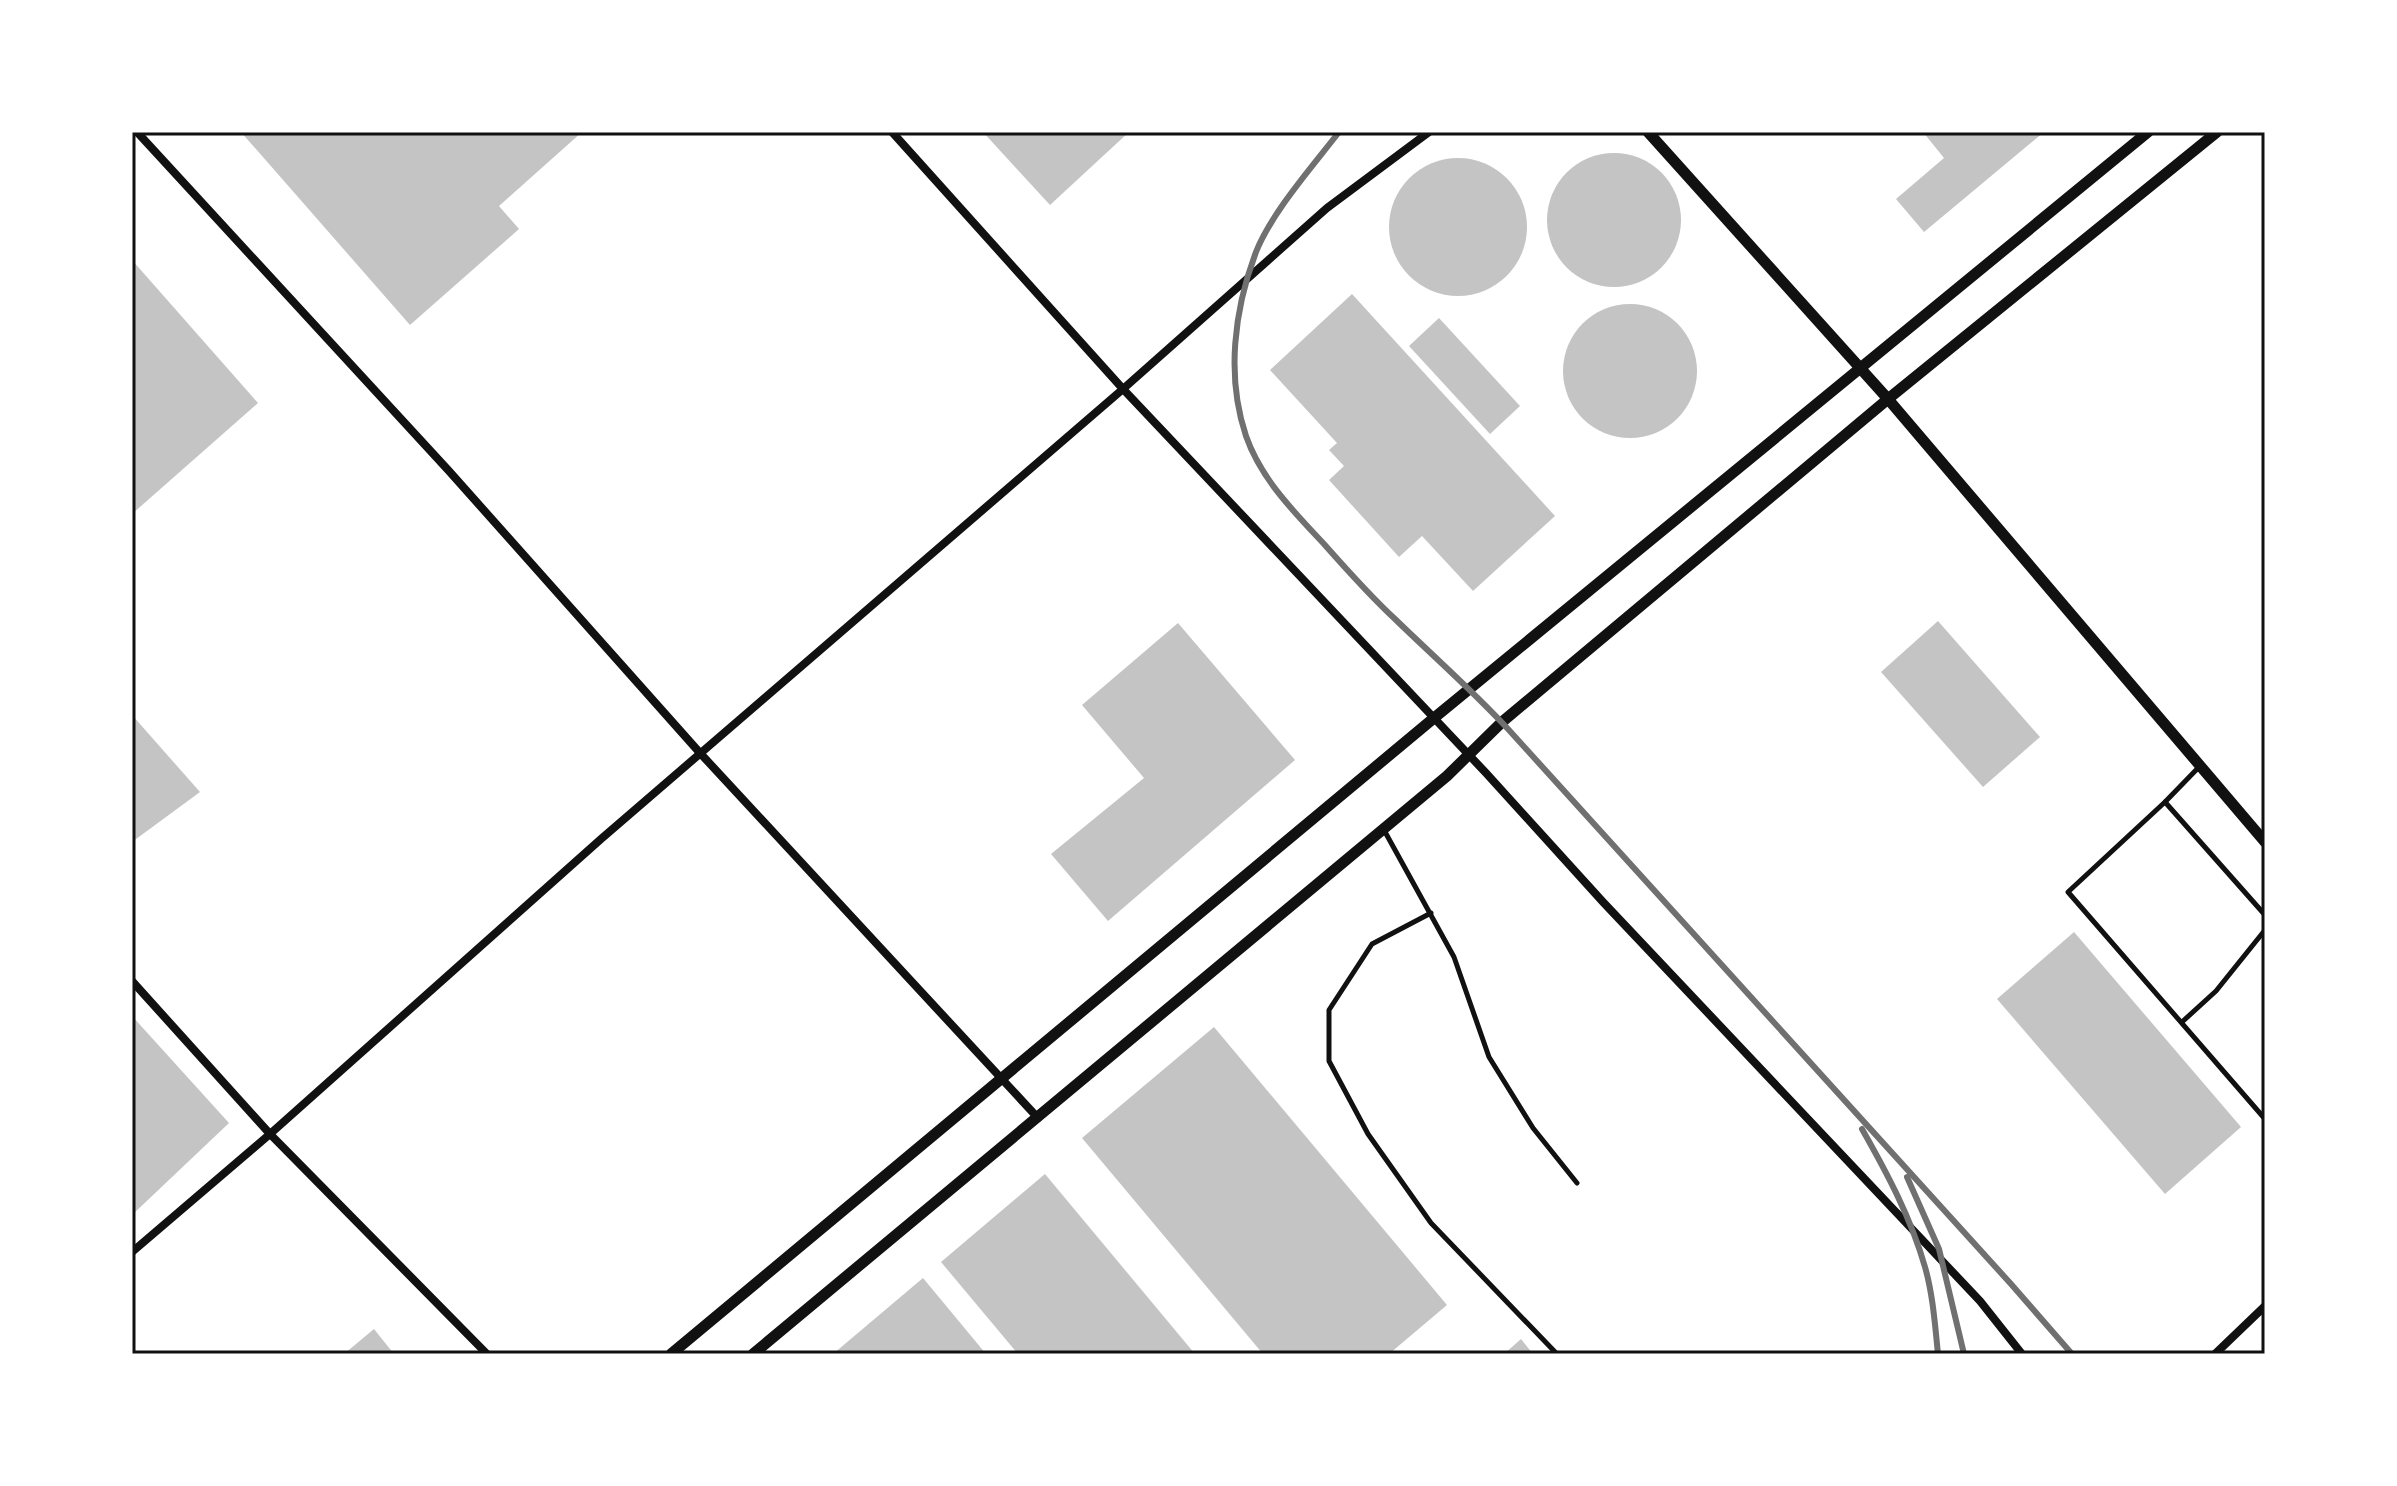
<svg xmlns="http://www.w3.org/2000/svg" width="2397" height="1486" viewBox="0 0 2397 1486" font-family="'Varela Round',sans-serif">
	<rect width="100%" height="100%" fill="#fff"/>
	<g fill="#c4c4c4">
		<path d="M241 132H582L499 206 519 229 410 325Z"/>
		<path d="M983 132H1129L1050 205Z"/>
		<path d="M1923 132H2044L1924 232 1896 199 1944 158Z"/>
		<circle cx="1614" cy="220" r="67"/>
		<circle cx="1458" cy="227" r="69"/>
		<path d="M132 260 258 403 132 514Z"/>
		<path d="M1352 294 1555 516 1473 591 1422 536 1399 557 1329 480 1344 466 1329 450 1337 443 1270 370Z"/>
		<circle cx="1630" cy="371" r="67"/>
		<path d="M1439 318 1520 406 1490 434 1409 346Z"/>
		<path d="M1938 621 2040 737 1983 787 1881 672Z"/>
		<path d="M1178 623 1295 760 1108 921 1051 854 1144 778 1082 705Z"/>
		<path d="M132 715 200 792 132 842Z"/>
		<path d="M2074 932 2241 1127 2165 1194 1997 999Z"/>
		<path d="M132 1016 229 1123 132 1215Z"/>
		<path d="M1214 1027 1447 1305 1389 1354H1263L1082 1138Z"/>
		<path d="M1045 1174 1195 1354H1018L941 1262Z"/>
		<path d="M923 1278 986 1354H833Z"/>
		<path d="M374 1329 394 1354H344Z"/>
		<path d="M1521 1339 1533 1354H1504Z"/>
	</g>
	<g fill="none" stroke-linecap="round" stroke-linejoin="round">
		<g stroke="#111" stroke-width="5">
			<path d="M2199 767 2165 802 2068 892 2265 1119"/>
			<path d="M2165 802 2265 915"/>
			<path d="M1384 830 1454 957 1489 1057 1533 1128 1577 1183"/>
			<path d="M1431 913 1372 944 1329 1010V1061L1368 1134 1431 1223 1557 1354"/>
			<path d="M2182 1022 2216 991 2265 930"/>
		</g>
		<g stroke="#111" stroke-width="8">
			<path d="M137 132 449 471 700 753 1038 1118"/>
			<path d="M892 132 1123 389 1486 773 1603 902 1980 1301 2022 1354"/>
			<path d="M132 981 270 1134 487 1354"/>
			<path d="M132 1252 270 1134 601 839 1123 389 1327 208 1429 132"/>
			<path d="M2215 1354 2265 1306"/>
		</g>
		<g stroke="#111" stroke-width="11">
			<path d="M1648 132 1888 399 2265 842"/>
			<path d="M671 1354 1434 718 2148 132"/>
			<path d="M753 1354 1447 776 1502 722 1888 399 2217 132"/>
		</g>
		<g stroke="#707070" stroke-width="6">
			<path d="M1339 132C1312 167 1272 212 1256 252 1234 310 1226 377 1246 436 1261 479 1294 512 1324 544 1347 570 1370 596 1395 619 1433 656 1472 690 1508 729L2011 1284 2072 1354"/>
			<path d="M1862 1129C1887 1173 1911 1218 1925 1267 1933 1295 1935 1325 1938 1354"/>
			<path d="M1907 1177 1939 1249 1964 1354"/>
		</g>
	</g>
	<rect width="2397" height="1486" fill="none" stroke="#ffffff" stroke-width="268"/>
	<rect x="134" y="134" width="2129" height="1218" fill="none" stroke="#111" stroke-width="3"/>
</svg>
